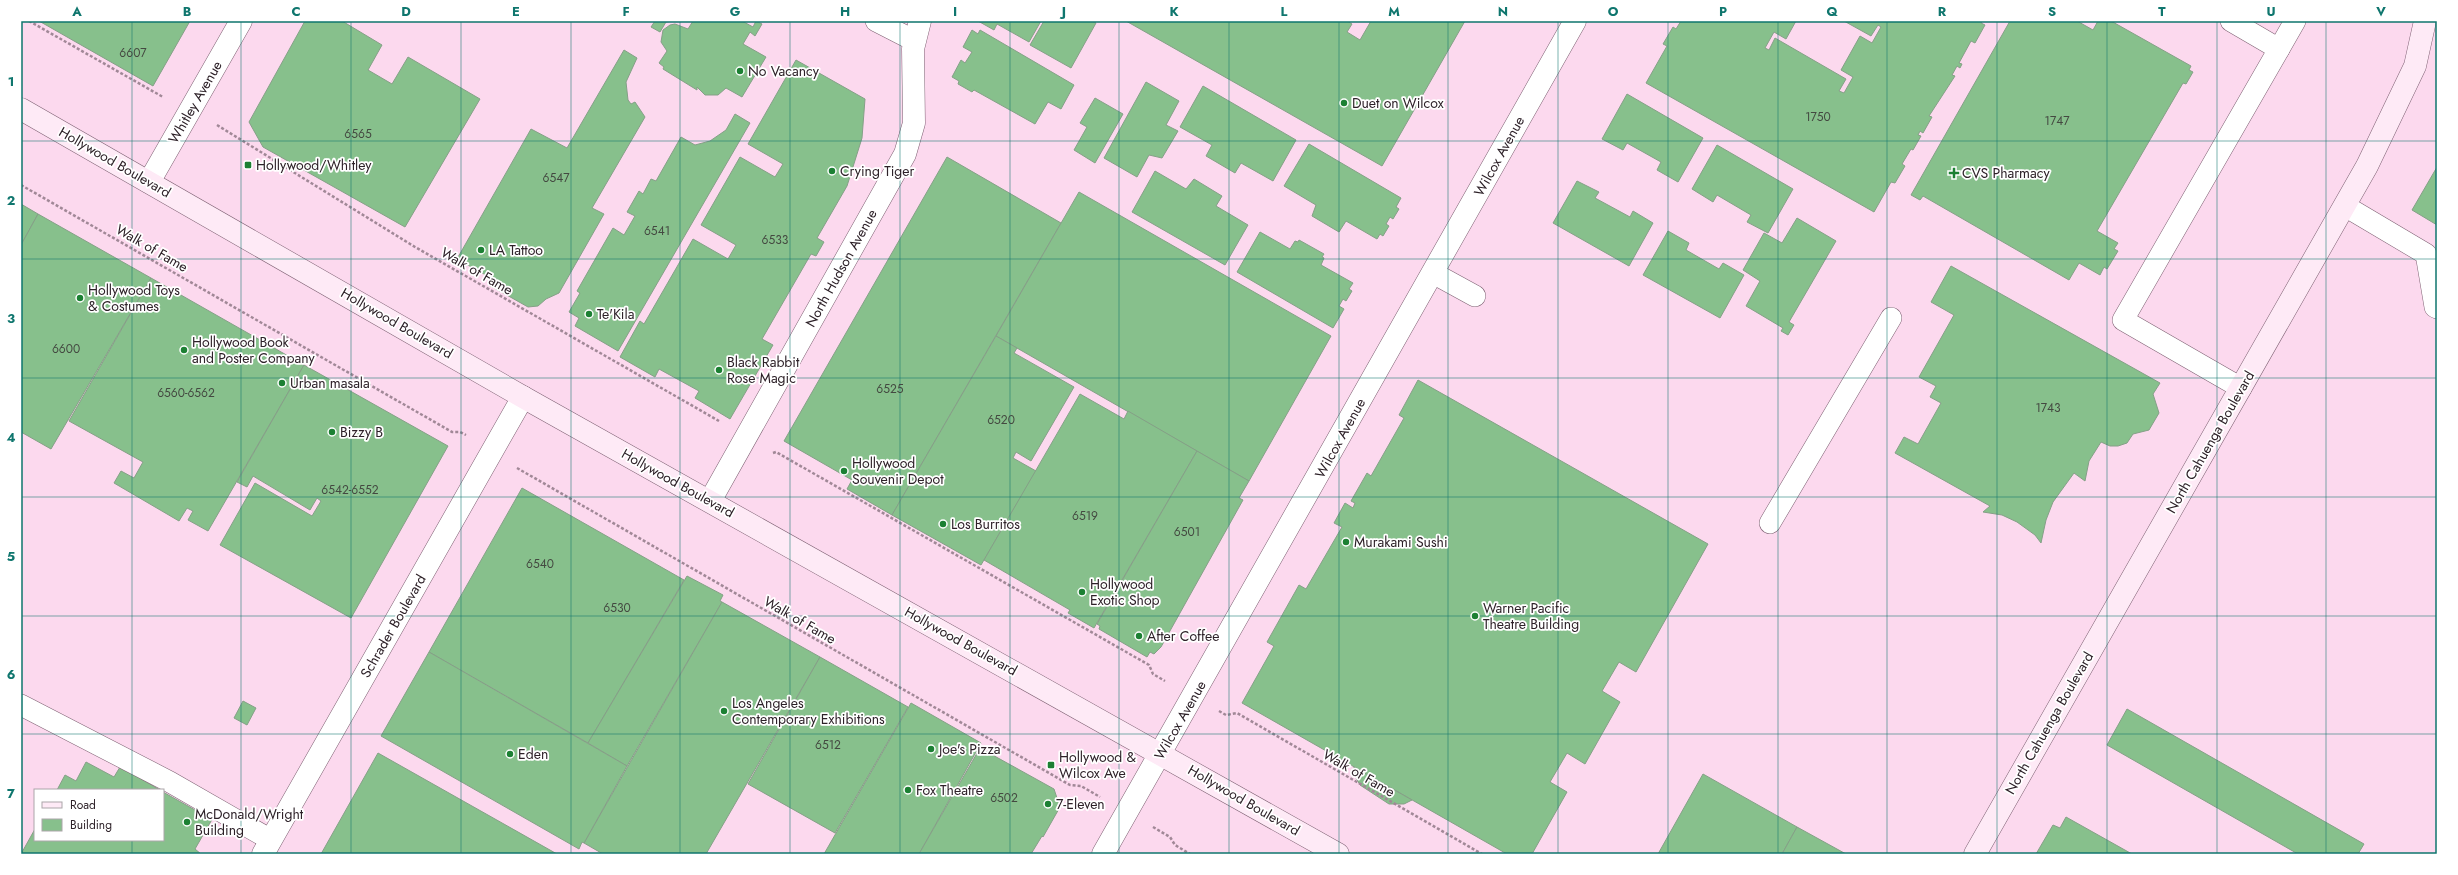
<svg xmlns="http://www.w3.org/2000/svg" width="2458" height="875" viewBox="0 0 2458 875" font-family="Jost,sans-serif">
	<rect width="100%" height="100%" fill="#fcd9ee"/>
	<g fill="#87c08c" stroke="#85a087">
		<path d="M39 21H190L153 86Z"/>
		<path d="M305 21H342L382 45 368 70 392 84 408 57 480 99 405 227 263 147 249 122Z"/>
		<path d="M655 21H673L666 22 660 32 651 27Z"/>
		<path d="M693 21H742L753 27 756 21 762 24 755 36 750 32 743 44 766 57 742 97 726 88 718 95H705L697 87V90L663 69 664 67 659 63 667 51 661 42 663 30 670 25 675 24 688 29Z"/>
		<path d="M978 21H1041L1029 42 997 24 994 30Z"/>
		<path d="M1044 21H1092L1096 23 1071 68 1030 45Z"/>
		<path d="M1126 21H1347L1352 24 1347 32 1360 40 1371 21H1465L1382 166Z"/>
		<path d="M1681 21H1796L1786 39 1774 32 1765 48 1769 50 1775 38 1846 79 1839 91 1844 93 1853 77 1841 70 1860 36 1872 43 1881 27 1878 25 1871 36 1844 21H1982L1981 23 1985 25 1975 43 1971 41 1959 63 1962 64 1960 68 1957 66 1952 75 1955 76 1929 116 1932 117 1923 133 1920 131 1918 135 1921 136 1913 150 1911 149 1902 164 1905 166 1895 183 1891 182 1874 212 1646 83 1667 46 1663 44 1673 27 1676 29Z"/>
		<path d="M2010 21H2077L2093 30 2098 21H2111L2191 66 2189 70 2193 72 2186 84 2183 83 2097 231 2118 243 2114 249 2118 251 2107 269 2104 267 2100 275 2079 263 2069 280 1923 196 1920 200 1911 195Z"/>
		<path d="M972 30 978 34 980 30 1074 85 1061 109 1048 102 1035 124 974 90 972 92 958 84 959 81 952 77 961 60 965 63 972 52 963 47Z"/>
		<path d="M624 50 637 58 626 82 628 100 631 104 635 102 645 117 592 208 604 214 559 293 546 299 538 306 528 307 489 285 493 279 457 259 531 129 567 148Z"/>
		<path d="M796 60 865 99 862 138 847 186 817 238 824 242 816 256 811 254 762 339 773 345 730 419 695 398 699 391 659 369 655 377 620 357 640 321 644 324 693 239 728 259 736 245 701 225 740 157 775 177 783 164 748 144Z"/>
		<path d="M1146 82 1179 101 1166 125 1178 131 1162 158 1149 155 1137 177 1104 158Z"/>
		<path d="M1203 86 1296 140 1273 181 1241 163 1235 173 1206 156 1212 145 1180 127Z"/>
		<path d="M1627 94 1703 138 1678 182 1657 170 1661 162 1627 143 1623 150 1602 139Z"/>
		<path d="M1095 98 1123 114 1095 163 1074 150 1087 127 1080 123Z"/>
		<path d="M735 114 750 123 618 351 575 326 579 318 569 312 580 293 577 291 613 228 624 235 635 216 627 212 639 191 643 194 651 179 656 181 681 137 695 145 710 141 726 130Z"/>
		<path d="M1309 144 1401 198 1396 207 1399 209 1393 219 1390 217 1386 224 1389 226 1383 236 1380 234 1377 239 1346 221 1339 232 1312 216 1316 205 1284 186Z"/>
		<path d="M1717 145 1793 189 1768 233 1747 222 1751 215 1717 195 1713 202 1692 189Z"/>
		<path d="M947 157 1061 223 892 515 847 489 852 480 784 441Z"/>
		<path d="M2437 167V225L2412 210Z"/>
		<path d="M1155 171 1186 189 1194 179 1222 196 1216 206 1248 225 1225 265 1132 212Z"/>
		<path d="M1577 181 1599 192 1595 198 1630 217 1633 211 1653 223 1629 266 1553 223Z"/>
		<path d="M1079 192 1331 336 1249 481 996 336Z"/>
		<path d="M21 204 38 214 21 245Z"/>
		<path d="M38 214 151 278 51 449 21 432V245Z"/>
		<path d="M1797 218 1836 241 1789 322 1794 325 1788 335 1781 331 1783 328 1746 306 1760 281 1743 270 1764 233 1782 243Z"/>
		<path d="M1668 231 1689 243 1686 250 1719 269 1723 263 1744 275 1720 318 1643 275Z"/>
		<path d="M1260 232 1290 249 1295 241 1298 242 1299 240 1324 254 1322 257 1324 258 1321 265 1353 283 1349 289 1352 291 1346 301 1343 299 1339 306 1344 309 1333 328 1237 272Z"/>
		<path d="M1951 266 2160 383 2153 394 2159 413 2149 430 2133 434 2127 443 2118 446H2110L2101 442 2089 461 2085 481 2074 473 2053 502 2046 520 2041 543 2035 535 2017 522 2002 515 1983 512 1990 506 1895 453 1904 437 1918 444 1941 403 1930 397 1936 386 1919 377 1954 315 1931 302Z"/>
		<path d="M151 278 304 365 208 531 188 520 193 511 187 508 179 521 114 483 121 471 134 478 143 462 69 421Z"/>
		<path d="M996 336 1017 348 1014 353 1074 387 1031 461 1016 452 1013 458 1036 471 981 565 892 515Z"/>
		<path d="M304 365 448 446 351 618 220 545 255 483 312 516 321 501 317 498 310 510 253 476 247 487 237 482Z"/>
		<path d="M1418 380 1708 544 1636 672 1619 662 1602 691 1620 702 1585 764 1567 753 1550 782 1567 792 1532 854H1507L1242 703 1274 646 1267 642 1299 585 1306 589 1342 527 1334 523 1345 503 1353 508 1355 503 1351 501 1367 473 1371 476 1404 418 1399 415Z"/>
		<path d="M1080 394 1124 419 1128 411 1197 451 1094 628 1068 613 1070 610 984 560Z"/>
		<path d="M1197 451 1249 481 1239 498 1243 500 1161 647 1154 654 1150 652 1147 657 1099 629 1100 626 1097 624Z"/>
		<path d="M522 488 684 580 588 743 429 652Z"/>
		<path d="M687 576 723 595 720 601 722 602 627 766 588 743Z"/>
		<path d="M722 602 820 657 706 854H603L584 843Z"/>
		<path d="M429 652 627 766 584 843 582 842 579 849 381 736Z"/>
		<path d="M820 657 908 707 835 833 748 784Z"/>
		<path d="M243 701 256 708 247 725 234 718Z"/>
		<path d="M911 703 981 743 919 854H824Z"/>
		<path d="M2127 709 2364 844 2358 854H2298L2107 745Z"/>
		<path d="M980 748 1054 789 1060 807 1043 837 1042 836 1031 854H919Z"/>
		<path d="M378 753 557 854H321Z"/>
		<path d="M86 762 114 777 120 767 143 776 141 779 160 790H57L65 775 76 781Z"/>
		<path d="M1354 767 1412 800 1404 804H1389L1360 785 1355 776Z"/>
		<path d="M1703 774 1797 827 1782 854H1658Z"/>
		<path d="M163 792 195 810 197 807 214 816 195 849 201 854H21L35 829V840H163Z"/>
		<path d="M2066 817 2132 854H2036L2053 825 2060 828Z"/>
		<path d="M1797 827 1846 854H1782Z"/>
	</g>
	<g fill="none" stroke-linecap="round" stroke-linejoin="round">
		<defs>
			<g id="lane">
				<path d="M876 21 915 41"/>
				<path d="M2231 21 2279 49 2295 21"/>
				<path d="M2345 206 2426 254 2435 307 2437 308"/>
				<path d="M1433 273 1475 296"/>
				<path d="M2241 388 2123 320 2279 49"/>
				<path d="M1770 523 1891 318"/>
				<path d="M21 705 170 782 271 840"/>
			</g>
			<g id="street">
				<path d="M149 182 241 21"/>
				<path d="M710 501 905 154 914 123 913 49 920 21"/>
				<path d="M263 854 523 397"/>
				<path d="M1103 854 1575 21"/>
			</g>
			<g id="secondary">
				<path d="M21 109 523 397 1338 854"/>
				<path d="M1975 854 2367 166 2415 66 2425 21"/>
			</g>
		</defs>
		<use href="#lane" stroke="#7e6173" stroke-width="22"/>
		<use href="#street" stroke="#7e6173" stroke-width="23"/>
		<use href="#secondary" stroke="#7e6173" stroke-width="23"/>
		<g stroke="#a18897" stroke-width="2.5" stroke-dasharray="3 2" stroke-linecap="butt">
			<path d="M29 21 163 97"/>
			<path d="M217 125 415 247 719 421"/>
			<path d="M21 185 452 432H460L466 435"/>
			<path d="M773 453 776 452 1149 665 1153 674 1165 681"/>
			<path d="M517 468 1070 785 1081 786 1100 797"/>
			<path d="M1219 711 1226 715 1237 713 1482 854"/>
			<path d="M1153 827 1170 837 1175 845 1190 854"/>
		</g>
		<use href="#lane" stroke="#fff" stroke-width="21"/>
		<use href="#street" stroke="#fff" stroke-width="22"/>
		<use href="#secondary" stroke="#feeaf6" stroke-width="22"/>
	</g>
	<path fill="none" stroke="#0f766e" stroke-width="1" stroke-opacity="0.55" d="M132 21V790M241 21V854M351 21V854M461 21V854M571 21V854M680 21V854M790 21V854M900 21V854M1010 21V854M1119 21V854M1229 21V854M1339 21V854M1448 21V854M1558 21V854M1668 21V854M1778 21V854M1887 21V854M1997 21V854M2107 21V854M2217 21V854M2326 21V854M21 141H2437M21 259H2437M21 378H2437M21 497H2437M21 616H2437M21 734H2437M132 840V854"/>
	<g fill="#1c8033" stroke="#fff" stroke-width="1.5">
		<circle cx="740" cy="71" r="4"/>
		<circle cx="1344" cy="103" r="4"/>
		<rect x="244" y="161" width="8" height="8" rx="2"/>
		<circle cx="832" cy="171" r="4"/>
		<path d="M1952 167h4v4h4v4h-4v4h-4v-4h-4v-4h4z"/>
		<circle cx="481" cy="250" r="4"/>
		<circle cx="80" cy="298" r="4"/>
		<circle cx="589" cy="314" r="4"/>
		<circle cx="184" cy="350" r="4"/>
		<circle cx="719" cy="370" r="4"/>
		<circle cx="282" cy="383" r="4"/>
		<circle cx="332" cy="432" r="4"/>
		<circle cx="844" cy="471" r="4"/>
		<circle cx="943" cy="524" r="4"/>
		<circle cx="1346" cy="542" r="4"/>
		<circle cx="1082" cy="592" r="4"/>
		<circle cx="1475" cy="616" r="4"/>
		<circle cx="1139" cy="636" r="4"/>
		<circle cx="724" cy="711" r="4"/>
		<circle cx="931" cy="749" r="4"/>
		<circle cx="510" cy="754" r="4"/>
		<rect x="1047" y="761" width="8" height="8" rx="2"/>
		<circle cx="908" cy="790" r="4"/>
		<circle cx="1048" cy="804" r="4"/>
		<circle cx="187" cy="822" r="4"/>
	</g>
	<g text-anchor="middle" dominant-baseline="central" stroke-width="3.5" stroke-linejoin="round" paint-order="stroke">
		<g font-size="12" fill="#444941">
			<text x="133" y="53">6607</text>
			<text x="1818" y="117">1750</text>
			<text x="2057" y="121">1747</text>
			<text x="358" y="134">6565</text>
			<text x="556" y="178">6547</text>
			<text x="657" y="231">6541</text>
			<text x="775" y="240">6533</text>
			<text x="66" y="349">6600</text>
			<text x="890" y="389">6525</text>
			<text x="186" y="393">6560-6562</text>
			<text x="2048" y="408">1743</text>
			<text x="1001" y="420">6520</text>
			<text x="350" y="490">6542-6552</text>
			<text x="1085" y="516">6519</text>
			<text x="1187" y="532">6501</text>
			<text x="540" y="564">6540</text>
			<text x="617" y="608">6530</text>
			<text x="828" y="745">6512</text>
			<text x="1004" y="798">6502</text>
		</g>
		<g font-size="14" fill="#2d2128" stroke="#fff" text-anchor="start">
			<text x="748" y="71">No Vacancy</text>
			<text x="1352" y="103">Duet on Wilcox</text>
			<text x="256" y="165">Hollywood/Whitley</text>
			<text x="840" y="171">Crying Tiger</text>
			<text x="1962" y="173">CVS Pharmacy</text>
			<text x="489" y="250">LA Tattoo</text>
			<text x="88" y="290">Hollywood Toys<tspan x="88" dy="16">&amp; Costumes</tspan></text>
			<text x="597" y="314">Te'Kila</text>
			<text x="192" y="342">Hollywood Book<tspan x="192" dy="16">and Poster Company</tspan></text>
			<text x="727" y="362">Black Rabbit<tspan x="727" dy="16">Rose Magic</tspan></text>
			<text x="290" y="383">Urban masala</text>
			<text x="340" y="432">Bizzy B</text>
			<text x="852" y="463">Hollywood<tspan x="852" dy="16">Souvenir Depot</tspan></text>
			<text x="951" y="524">Los Burritos</text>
			<text x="1354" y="542">Murakami Sushi</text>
			<text x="1090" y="584">Hollywood<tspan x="1090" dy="16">Exotic Shop</tspan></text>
			<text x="1483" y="608">Warner Pacific<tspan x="1483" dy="16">Theatre Building</tspan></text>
			<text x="1147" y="636">After Coffee</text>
			<text x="732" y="703">Los Angeles<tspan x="732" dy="16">Contemporary Exhibitions</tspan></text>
			<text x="939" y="749">Joe's Pizza</text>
			<text x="518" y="754">Eden</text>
			<text x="1059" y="757">Hollywood &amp;<tspan x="1059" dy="16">Wilcox Ave</tspan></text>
			<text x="916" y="790">Fox Theatre</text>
			<text x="1056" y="804">7-Eleven</text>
			<text x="195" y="814">McDonald/Wright<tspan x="195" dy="16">Building</tspan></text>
		</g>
		<g font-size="14" fill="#2d2128" stroke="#fff">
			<text transform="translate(195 102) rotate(-60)">Whitley Avenue</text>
			<text transform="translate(1499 156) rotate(-61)">Wilcox Avenue</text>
			<text transform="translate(115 162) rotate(30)">Hollywood Boulevard</text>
			<text transform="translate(152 248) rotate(30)">Walk of Fame</text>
			<text transform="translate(841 268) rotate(-61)">North Hudson Avenue</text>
			<text transform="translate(477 271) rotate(30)">Walk of Fame</text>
			<text transform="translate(397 323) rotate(30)">Hollywood Boulevard</text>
			<text transform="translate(1340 438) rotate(-61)">Wilcox Avenue</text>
			<text transform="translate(2210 442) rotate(-60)">North Cahuenga Boulevard</text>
			<text transform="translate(678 483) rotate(29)">Hollywood Boulevard</text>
			<text transform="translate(800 620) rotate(30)">Walk of Fame</text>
			<text transform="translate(393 626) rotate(-60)">Schrader Boulevard</text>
			<text transform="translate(961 641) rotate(29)">Hollywood Boulevard</text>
			<text transform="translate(1180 720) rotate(-60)">Wilcox Avenue</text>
			<text transform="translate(2049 723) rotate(-60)">North Cahuenga Boulevard</text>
			<text transform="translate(1359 773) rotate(30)">Walk of Fame</text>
			<text transform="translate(1244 800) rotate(30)">Hollywood Boulevard</text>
		</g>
	</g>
	<rect width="2458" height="875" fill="none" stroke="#ffffff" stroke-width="44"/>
	<rect x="34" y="789" width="130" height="52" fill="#ffffff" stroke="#aba6a9"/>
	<rect x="42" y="802" width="20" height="6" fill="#feeaf6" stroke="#aba6a9"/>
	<text x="70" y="809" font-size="12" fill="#2d2128">Road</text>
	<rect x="42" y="819" width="20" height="12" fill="#87c08c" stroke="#aba6a9"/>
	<text x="70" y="829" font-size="12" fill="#2d2128">Building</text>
	<rect x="22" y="22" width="2414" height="831" fill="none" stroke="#0f766e" stroke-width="1.5"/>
	<g font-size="13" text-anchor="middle" font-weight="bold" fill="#0f766e">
		<text x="77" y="16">A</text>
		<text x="187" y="16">B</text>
		<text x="296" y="16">C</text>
		<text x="406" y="16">D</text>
		<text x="516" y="16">E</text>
		<text x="626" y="16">F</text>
		<text x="735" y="16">G</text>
		<text x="845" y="16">H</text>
		<text x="955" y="16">I</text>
		<text x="1064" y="16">J</text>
		<text x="1174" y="16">K</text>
		<text x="1284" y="16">L</text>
		<text x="1394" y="16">M</text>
		<text x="1503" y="16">N</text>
		<text x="1613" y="16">O</text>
		<text x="1723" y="16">P</text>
		<text x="1832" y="16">Q</text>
		<text x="1942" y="16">R</text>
		<text x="2052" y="16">S</text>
		<text x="2162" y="16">T</text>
		<text x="2271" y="16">U</text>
		<text x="2381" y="16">V</text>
		<text x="11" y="86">1</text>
		<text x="11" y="205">2</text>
		<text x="11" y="323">3</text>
		<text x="11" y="442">4</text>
		<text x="11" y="561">5</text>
		<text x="11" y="679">6</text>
		<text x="11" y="798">7</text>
	</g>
</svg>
